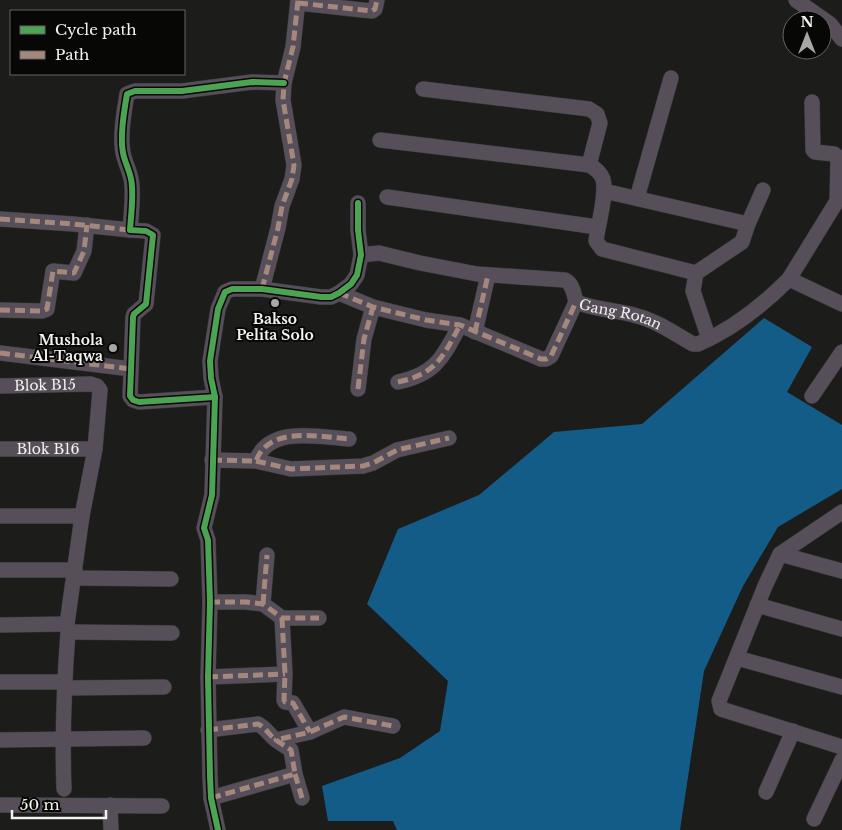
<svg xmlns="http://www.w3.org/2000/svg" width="842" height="830" viewBox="0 0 842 830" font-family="'Libre Baskerville',serif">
	<rect width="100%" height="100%" fill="#1c1c1b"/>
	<path fill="#135c88" d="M764 318 812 347 787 392 842 425V489L778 527 743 586 704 671 680 830H397L393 821H328L322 786 400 758 440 731 448 681 367 604 398 529 479 495 554 432 642 424Z"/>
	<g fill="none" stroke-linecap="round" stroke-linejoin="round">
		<defs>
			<g id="minor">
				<path d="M796 0 830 24 842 39"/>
				<path d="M298 3 372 11 375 9 377 0"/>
				<path d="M423 89 589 109 597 114 600 123 589 165"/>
				<path d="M812 102 813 150 815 152 834 154 838 157 837 201"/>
				<path d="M380 140 589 165C595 168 600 172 603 179 607 195 598 224 596 241L602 249 696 273 693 291 709 339"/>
				<path d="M604 191 748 224"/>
				<path d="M387 197 597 227"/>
				<path d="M637 198 671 78"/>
				<path d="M0 219 73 224 130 230"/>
				<path id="s1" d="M361 255 379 253 420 263 477 274 565 280C573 284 574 294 576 302 596 310 617 310 637 316 657 321 675 334 693 344H698C733 329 762 306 789 279L837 201 842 200"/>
				<path d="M696 273 742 242 748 224 763 190"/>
				<path d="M789 279 842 304"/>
				<path d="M262 289 278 228 282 206 292 179 294 165 283 100 284 83 293 47 298 0"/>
				<path d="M339 293 373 307 426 320 460 325 541 359H546L551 356 576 302"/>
				<path d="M0 310 42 311 47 309 53 271 74 273 84 251 87 225"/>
				<path d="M475 332 488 275"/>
				<path d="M0 353 131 369"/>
				<path d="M398 382C436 374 443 357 460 325"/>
				<path id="s2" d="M0 386 91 384 97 386 100 390 95 449 82 516 67 624 68 632C64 685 62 736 64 789"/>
				<path d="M358 389 364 339 373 307"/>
				<path d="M812 396 842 352"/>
				<path d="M215 397 139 402 133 400 130 396 133 317 134 314 146 304 153 235 146 231 130 230C131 216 133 201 132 187 132 175 127 168 124 157 119 140 124 112 127 94L135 91H182L252 82 284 83"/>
				<path id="s3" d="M0 449H95"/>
				<path d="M212 460 256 461C269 425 320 437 349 439"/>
				<path d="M256 461 291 469 363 466 373 463 397 450 449 438"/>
				<path d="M842 512 780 554 765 586 719 701 721 709 842 747"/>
				<path d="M0 516H82"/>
				<path d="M780 554 842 571"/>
				<path d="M0 570H75"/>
				<path d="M75 578 171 579"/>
				<path d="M210 602H246L263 604 282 618H319"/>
				<path d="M263 604 267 555"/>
				<path d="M757 605 842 629"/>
				<path d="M282 618 285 674 284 700 285 702 293 703 310 732"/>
				<path d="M0 625 67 624"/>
				<path d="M68 632 172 633"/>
				<path d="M737 658 842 687"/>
				<path d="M208 677 285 674"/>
				<path d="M0 682H64"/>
				<path d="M64 688 164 687"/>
				<path d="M208 730 258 724C266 728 269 735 276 740"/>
				<path d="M0 740 144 738"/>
				<path d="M295 774 302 798"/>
				<path d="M766 792 793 731"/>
				<path d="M211 798 295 774 291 750 276 740 310 732 344 717 393 726"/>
				<path d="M0 805 162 806"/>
				<path d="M110 805 111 830"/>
				<path d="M814 819 842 760"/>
				<path d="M218 830 211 798 210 776 208 677 210 602 208 540 204 528 212 495 215 397 211 378 210 361 218 309 225 292 232 289H262L321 297H331L339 293 351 284 357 275 361 255 358 230V203"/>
			</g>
		</defs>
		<use href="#minor" stroke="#363635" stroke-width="16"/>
		<use href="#minor" stroke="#564e58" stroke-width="15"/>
		<g stroke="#a5887d" stroke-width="5" stroke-dasharray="10 5" stroke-linecap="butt">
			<path d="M298 3 372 11 375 9 377 0"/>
			<path d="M0 219 73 224 130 230"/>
			<path d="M262 289 278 228 282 206 292 179 294 165 283 100 284 83 293 47 298 0"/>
			<path d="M339 293 373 307 426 320 460 325 541 359H546L551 356 576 302"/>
			<path d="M0 310 42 311 47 309 53 271 74 273 84 251 87 225"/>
			<path d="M475 332 488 275"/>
			<path d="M0 353 131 369"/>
			<path d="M398 382C436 374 443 357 460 325"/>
			<path d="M358 389 364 339 373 307"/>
			<path d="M212 460 256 461C269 425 320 437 349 439"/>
			<path d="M256 461 291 469 363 466 373 463 397 450 449 438"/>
			<path d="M210 602H246L263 604 282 618H319"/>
			<path d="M263 604 267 555"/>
			<path d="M282 618 285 674 284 700 285 702 293 703 310 732"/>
			<path d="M208 677 285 674"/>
			<path d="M208 730 258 724C266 728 269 735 276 740"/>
			<path d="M295 774 302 798"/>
			<path d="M211 798 295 774 291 750 276 740 310 732 344 717 393 726"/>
		</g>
		<defs>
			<g id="cycleway">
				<path d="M215 397 139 402 133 400 130 396 133 317 134 314 146 304 153 235 146 231 130 230C131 216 133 201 132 187 132 175 127 168 124 157 119 140 124 112 127 94L135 91H182L252 82 284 83"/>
				<path d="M218 830 211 798 210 776 208 677 210 602 208 540 204 528 212 495 215 397 211 378 210 361 218 309 225 292 232 289H262L321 297H331L339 293 351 284 357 275 361 255 358 230V203"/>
			</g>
		</defs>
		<use href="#cycleway" stroke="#070706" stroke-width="9"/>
		<use href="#cycleway" stroke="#4ca352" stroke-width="6"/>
	</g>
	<g fill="#a7a7a5" stroke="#070706" stroke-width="2">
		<circle cx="275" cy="303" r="5"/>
		<circle cx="113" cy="348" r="5"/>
	</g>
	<g text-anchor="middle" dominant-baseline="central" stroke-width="4" stroke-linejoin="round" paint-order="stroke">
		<g font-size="14" fill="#f2f2f0" stroke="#070706">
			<text stroke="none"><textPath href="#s1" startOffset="278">Gang Rotan</textPath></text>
			<text stroke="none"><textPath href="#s2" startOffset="45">Blok B15</textPath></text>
			<text stroke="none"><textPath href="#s3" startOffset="48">Blok B16</textPath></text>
		</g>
		<g font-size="14" font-weight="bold" fill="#f2f2f0" stroke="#070706">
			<text x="275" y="319">Bakso<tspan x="275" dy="16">Pelita Solo</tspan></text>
			<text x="103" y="340" text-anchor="end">Mushola<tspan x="103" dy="16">Al-Taqwa</tspan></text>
		</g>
	</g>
	<rect x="10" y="10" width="175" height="65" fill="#070706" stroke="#656564"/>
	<rect x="20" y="26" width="25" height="8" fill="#4ca352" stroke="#656564"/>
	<text x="55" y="35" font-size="15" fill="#f2f2f0">Cycle path</text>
	<rect x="20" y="51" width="25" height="8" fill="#a5887d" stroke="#656564"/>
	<text x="55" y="60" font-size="15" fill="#f2f2f0">Path</text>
	<g transform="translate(807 35)"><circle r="24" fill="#070706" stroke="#656564"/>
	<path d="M0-4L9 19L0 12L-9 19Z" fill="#a7a7a5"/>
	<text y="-8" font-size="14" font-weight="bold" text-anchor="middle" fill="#f2f2f0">N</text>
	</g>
	<path d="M12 810v8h94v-8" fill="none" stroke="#f2f2f0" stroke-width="2.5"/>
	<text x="20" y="810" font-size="15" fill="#f2f2f0" stroke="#070706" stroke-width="4" paint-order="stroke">50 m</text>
</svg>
